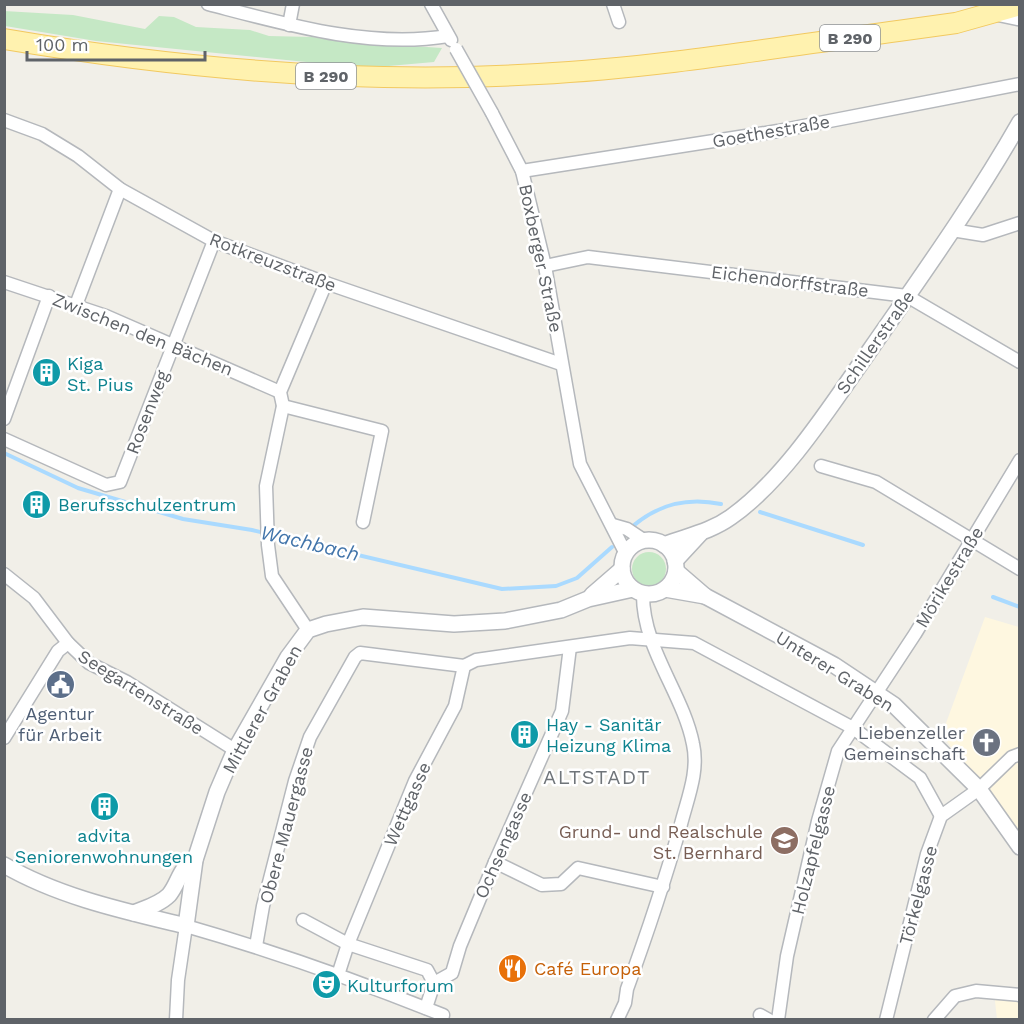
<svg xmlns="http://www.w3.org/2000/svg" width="1024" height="1024" viewBox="0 0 1024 1024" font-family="'Work Sans',sans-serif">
	<rect width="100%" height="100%" fill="#f1efe8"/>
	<g fill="#fef7e0">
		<path d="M985 617 1019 627V847L942 734Z"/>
		<path d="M994 992 1019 995V1019H997Z"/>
	</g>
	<g fill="#c5e8c5">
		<path d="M4 11 73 15 145 29 159 16 174 17 196 27 250 30 269 36 312 37 337 41 442 48 434 62 366 68 96 41 5 26Z"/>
		<circle cx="649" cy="569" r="17"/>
	</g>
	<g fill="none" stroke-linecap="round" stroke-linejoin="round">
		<g stroke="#aadaff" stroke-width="4">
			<path d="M4 453 78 488 183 519 252 530 502 589 556 586 577 578 612 547"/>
			<path d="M760 512 863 545"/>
			<path d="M633 526C659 504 687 497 721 504"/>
			<path d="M993 597 1020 607"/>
		</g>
		<defs>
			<g id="minor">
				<path d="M208 4C285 24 369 49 448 36"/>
				<path d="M431 4 451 40"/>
				<path d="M613 4 619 22"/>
				<path d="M289 25 293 4"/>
				<path d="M492 113 522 171 545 266 580 464 626 554"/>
				<path d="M4 120 42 134 78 156 120 189 214 241 326 283 561 364"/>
				<path d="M522 171 778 131 1020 84"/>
				<path d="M952 230 983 235 1020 223"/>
				<path d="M545 266 588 257 907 296 1020 362"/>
				<path d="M4 282 106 316 280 392"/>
				<path d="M76 305 120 189"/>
				<path d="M283 406 382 431 363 522"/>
				<path d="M4 419 49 296"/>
				<path d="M4 439 106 485 120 482 214 241"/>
				<path d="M821 466 876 482 1020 569"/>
				<path d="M613 525 627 529 645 541"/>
				<path d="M4 574 34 598 68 643 89 663 127 682 235 750"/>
				<path d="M308 630 272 576 268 545 266 486 283 406 280 392 326 283"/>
				<path d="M4 738 58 651 68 643"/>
				<path d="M495 862 542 885 561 884 578 868 663 887"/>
				<path d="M303 920 348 944 415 781 455 706 464 666"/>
				<path d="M256 946 263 906 295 781 310 737 355 657 360 653 464 666 476 660 630 638 694 643 853 728 920 778 941 816"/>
				<path d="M338 975 348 944 427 970 434 983 426 1008"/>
				<path d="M434 983 452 973 460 946 495 862 562 711 570 647"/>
				<path d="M760 1015 769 1020"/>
				<path d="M176 1020 178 980 186 926C273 951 358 981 443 1015L442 1020"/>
				<path d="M617 1020 625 1003 627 989C647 934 665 880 681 824 688 797 699 771 693 744 683 693 642 648 643 593"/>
				<path d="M778 1020 787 956 818 821 838 751 915 634 1020 460"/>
				<path d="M886 1020 927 854 941 816 979 789 1012 757 1020 754"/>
				<path d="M934 1020 955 996 976 991 1020 995"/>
			</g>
			<g id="tertiary">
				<path d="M996 13 1020 18"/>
				<circle cx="649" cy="567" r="27"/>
				<path d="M664 545C687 536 710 532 731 517 785 479 832 404 870 350 922 275 975 201 1020 122"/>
				<path d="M675 561 700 534"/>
				<path d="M676 571 705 596 834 665 894 705 979 789 1020 847"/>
				<path d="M665 589 705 596"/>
				<path d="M592 595 622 569"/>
				<path d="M4 865C59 897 124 911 186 926L195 860 217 792 235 750 288 657 308 630 326 624 363 617 454 624 505 621 561 610 588 599 633 589"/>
				<path d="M134 913C146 908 160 904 169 895 179 883 180 866 195 860"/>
			</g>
			<path id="primary" d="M4 39C181 69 359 85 538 74 658 68 779 47 898 31L956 23 1020 5"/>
		</defs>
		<use href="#minor" stroke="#b5b8bc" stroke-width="15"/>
		<use href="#tertiary" stroke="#b5b8bc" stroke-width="18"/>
		<use href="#primary" stroke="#f2c960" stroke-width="22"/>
		<use href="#minor" stroke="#fff" stroke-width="12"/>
		<use href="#tertiary" stroke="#fff" stroke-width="15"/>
		<use href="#primary" stroke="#fff2af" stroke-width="20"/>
		<defs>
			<path id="minor-bridge" d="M456 49 492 113"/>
		</defs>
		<use href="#minor-bridge" stroke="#b5b8bc" stroke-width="15" stroke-linecap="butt"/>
		<use href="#minor-bridge" stroke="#fff" stroke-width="12"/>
	</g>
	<defs>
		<symbol id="building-disc" viewBox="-11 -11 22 22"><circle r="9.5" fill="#0f9aa8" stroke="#fff"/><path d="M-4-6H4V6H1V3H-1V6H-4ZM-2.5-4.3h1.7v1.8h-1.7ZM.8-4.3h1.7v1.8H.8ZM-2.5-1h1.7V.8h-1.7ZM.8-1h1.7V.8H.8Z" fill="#fff"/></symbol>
		<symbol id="civic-disc" viewBox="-11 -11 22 22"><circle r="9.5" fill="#5c6f8a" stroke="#fff"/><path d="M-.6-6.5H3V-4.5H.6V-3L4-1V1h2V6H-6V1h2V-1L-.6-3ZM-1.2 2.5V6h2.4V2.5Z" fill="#fff"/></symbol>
		<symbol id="church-disc" viewBox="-11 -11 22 22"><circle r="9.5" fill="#6b7280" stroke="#fff"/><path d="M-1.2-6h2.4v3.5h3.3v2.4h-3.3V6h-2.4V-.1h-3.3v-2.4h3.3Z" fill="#fff"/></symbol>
		<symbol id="school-disc" viewBox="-11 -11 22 22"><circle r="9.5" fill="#8d6e63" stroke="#fff"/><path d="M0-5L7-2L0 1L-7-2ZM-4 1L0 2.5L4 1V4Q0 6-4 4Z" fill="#fff"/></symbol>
		<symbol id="restaurant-disc" viewBox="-11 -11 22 22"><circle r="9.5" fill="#e8710a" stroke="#fff"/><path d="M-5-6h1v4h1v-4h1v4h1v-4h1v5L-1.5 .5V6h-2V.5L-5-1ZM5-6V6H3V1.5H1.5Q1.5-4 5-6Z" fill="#fff"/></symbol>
		<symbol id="theatre-disc" viewBox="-11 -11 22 22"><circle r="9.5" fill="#0f9aa8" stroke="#fff"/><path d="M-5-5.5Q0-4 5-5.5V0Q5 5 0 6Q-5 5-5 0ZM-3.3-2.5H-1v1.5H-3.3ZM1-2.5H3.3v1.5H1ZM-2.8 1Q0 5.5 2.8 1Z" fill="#fff"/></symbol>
	</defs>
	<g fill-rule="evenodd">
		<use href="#building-disc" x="30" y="356" width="33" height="33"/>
		<use href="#building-disc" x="20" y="488" width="33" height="33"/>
		<use href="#civic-disc" x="44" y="668" width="33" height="33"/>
		<use href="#building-disc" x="508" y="718" width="33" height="33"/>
		<use href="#church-disc" x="970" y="726" width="33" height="33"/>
		<use href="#building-disc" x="88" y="790" width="33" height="33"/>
		<use href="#school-disc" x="768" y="824" width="33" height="33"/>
		<use href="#restaurant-disc" x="496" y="952" width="33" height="33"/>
		<use href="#theatre-disc" x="310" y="968" width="33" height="33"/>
	</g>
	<g text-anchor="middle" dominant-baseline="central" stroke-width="5" stroke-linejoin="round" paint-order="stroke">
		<g fill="#fff" stroke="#8f9295" stroke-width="1.5">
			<rect x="820" y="25" width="60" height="26" rx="4.5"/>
			<rect x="296" y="63" width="60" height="26" rx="4.5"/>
		</g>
		<g font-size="16" font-weight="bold" fill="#5f6368">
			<text x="850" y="38">B 290</text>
			<text x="326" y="76">B 290</text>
		</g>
		<g font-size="18" fill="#5f6368" stroke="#fff">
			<text transform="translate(771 131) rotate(-10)">Goethestraße</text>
			<text transform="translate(541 258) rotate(78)">Boxberger Straße</text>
			<text transform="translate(273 262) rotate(21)">Rotkreuzstraße</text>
			<text transform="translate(790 281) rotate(7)">Eichendorffstraße</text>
			<text transform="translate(143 334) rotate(22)">Zwischen den Bächen</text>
			<text transform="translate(875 342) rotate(-55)">Schillerstraße</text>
			<text transform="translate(147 412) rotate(-69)">Rosenweg</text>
			<text transform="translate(949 577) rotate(-59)">Mörikestraße</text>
			<text transform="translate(835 671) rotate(32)">Unterer Graben</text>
			<text transform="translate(141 692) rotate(32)">Seegartenstraße</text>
			<text transform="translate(262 709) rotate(-61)">Mittlerer Graben</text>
			<text transform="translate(407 804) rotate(-66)">Wettgasse</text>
			<text transform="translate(286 825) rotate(-75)">Obere Mauergasse</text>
			<text transform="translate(503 845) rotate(-66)">Ochsengasse</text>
			<text transform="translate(813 850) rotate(-76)">Holzapfelgasse</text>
			<text transform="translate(918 895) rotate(-75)">Törkelgasse</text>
		</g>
		<g font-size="18" fill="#0d838f" stroke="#fff" text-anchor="start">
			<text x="67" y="363">Kiga<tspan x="67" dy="21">St. Pius</tspan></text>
			<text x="58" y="504">Berufsschulzentrum</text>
			<text x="546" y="724">Hay - Sanitär<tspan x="546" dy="21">Heizung Klima</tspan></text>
			<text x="104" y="835" text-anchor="middle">advita<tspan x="104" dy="21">Seniorenwohnungen</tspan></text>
			<text x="347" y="985">Kulturforum</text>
		</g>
		<g font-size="18" fill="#4e5e75" stroke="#fff">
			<text x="60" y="713">Agentur<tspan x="60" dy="21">für Arbeit</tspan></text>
		</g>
		<g font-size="18" fill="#5b616d" stroke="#fff" text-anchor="end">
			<text x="965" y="732">Liebenzeller<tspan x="965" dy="21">Gemeinschaft</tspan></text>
		</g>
		<g font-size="18" fill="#785e54" stroke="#fff" text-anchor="end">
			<text x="763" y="831">Grund- und Realschule<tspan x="763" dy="21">St. Bernhard</tspan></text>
		</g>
		<g font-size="18" fill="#c56008" stroke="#fff" text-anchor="start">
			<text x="534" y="968">Café Europa</text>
		</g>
		<g font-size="20" font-style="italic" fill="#4174aa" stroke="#fff">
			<text transform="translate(310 543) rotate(13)">Wachbach</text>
		</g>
		<g font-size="20" letter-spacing="1.5" fill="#70757a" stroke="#fff">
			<text x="597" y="777">ALTSTADT</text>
		</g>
	</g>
	<rect width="1024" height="1024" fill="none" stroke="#5f6368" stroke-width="12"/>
	<path d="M27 51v9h178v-9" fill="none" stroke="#5f6368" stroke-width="3"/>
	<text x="36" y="51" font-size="18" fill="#5f6368" stroke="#ffffff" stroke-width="4.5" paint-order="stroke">100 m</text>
</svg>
